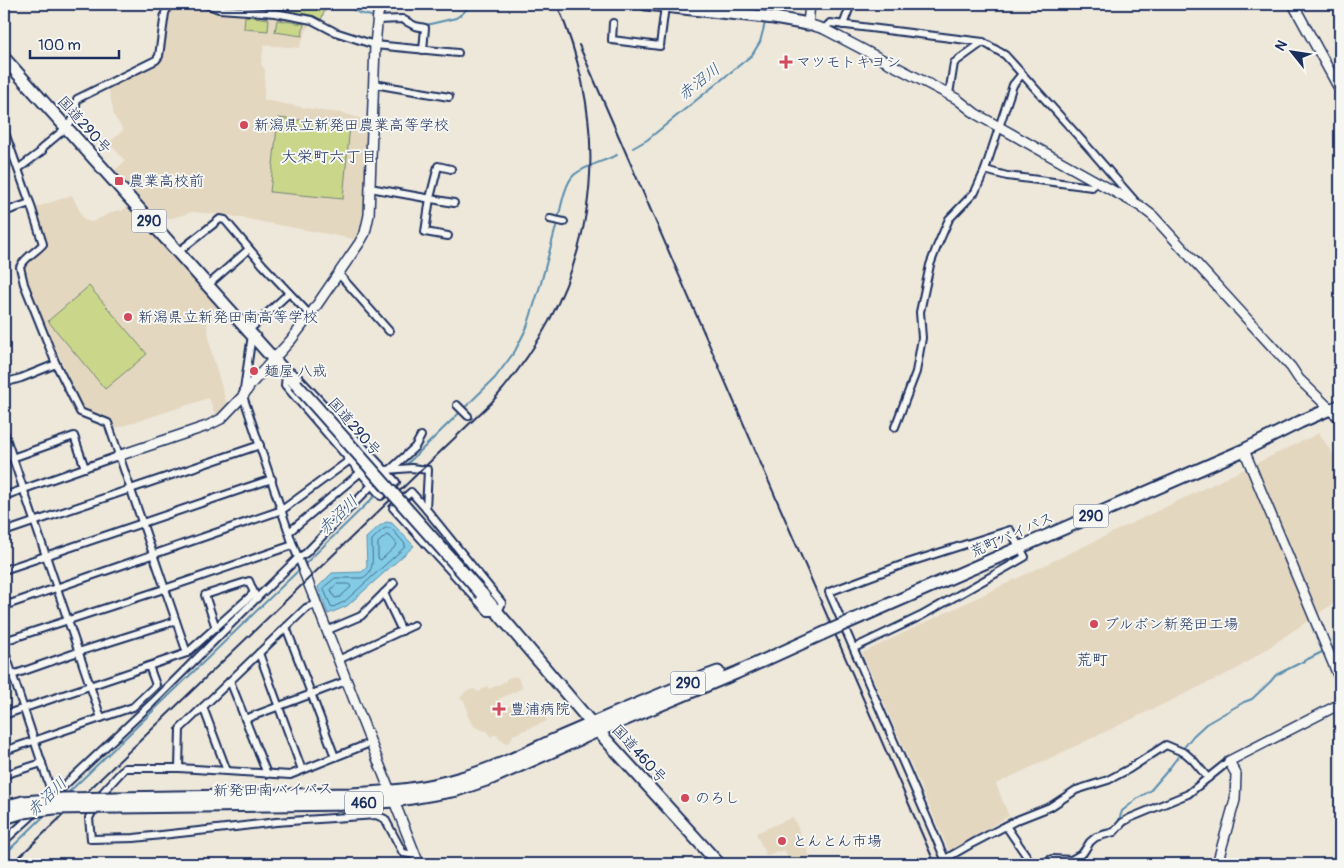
<svg xmlns="http://www.w3.org/2000/svg" width="1344" height="868" viewBox="0 0 1344 868" font-family="Pangolin,'Klee One',sans-serif">
	<rect width="100%" height="100%" fill="#eee8db"/>
	<filter id="ink" filterUnits="userSpaceOnUse"><feTurbulence type="fractalNoise" baseFrequency=".02" numOctaves="2"/><feDisplacementMap in="SourceGraphic" scale="10" xChannelSelector="R" yChannelSelector="G"/><feConvolveMatrix kernelMatrix="1 2 1 2 8 2 1 2 1" color-interpolation-filters="sRGB"/></filter>
	<g filter="url(#ink)">
		<g fill="#e4d7c0">
			<path d="M171 4H202L207 6 311 20 299 48 264 45 261 64 265 70 264 100 323 111 343 113 368 121 365 225 359 240 226 215 192 212 173 218H154L113 172 125 161 109 143 123 130 114 116 108 86 161 59 169 8Z"/>
			<path d="M72 195 84 220 92 222 117 210 122 211 128 206 222 311 208 322 207 325 212 354 228 408 220 415 216 417 209 398 114 429 111 420 83 409 30 292 23 267 47 245 34 208Z"/>
			<path d="M1319 433 1340 465V599L1237 669 996 784 1009 816 949 851 862 653Z"/>
			<path d="M513 676 514 677 517 676 523 688 499 699 503 709 526 699 532 715 544 710 546 714 545 717 547 721 513 735 510 742 506 743 499 739 497 734 490 737 487 731 481 730 475 727 470 721 467 714 468 709 466 707 464 700 460 698 466 691 474 689 479 692 487 686 489 689 506 681V679Z"/>
			<path d="M793 817 811 858 798 864H791L784 850 779 852 777 851 766 856 756 833Z"/>
		</g>
		<g fill="#cad78a" stroke="#728374">
			<path d="M226 4H327L320 23 313 19 221 9Z"/>
			<path d="M245 16 269 19 268 31 244 29Z"/>
			<path d="M277 20 304 24 302 36 275 32Z"/>
			<path d="M278 118 350 125 343 199 270 192Z"/>
			<path d="M89 286 147 354 105 389 48 321Z"/>
		</g>
		<path fill="#83cbe4" stroke="#598dae" d="M386 522 392 523 414 546 347 606 328 614 318 587 332 573 362 572 367 567 366 538 378 527Z"/>
		<g fill="none" stroke-linecap="round" stroke-linejoin="round">
			<g stroke="#456d94" stroke-width="1">
				<path d="M386 528H391L405 544V547L344 602 333 607 331 606 324 590V587L335 578H362C377 572 371 553 372 540L381 531Z"/>
				<path d="M387 535C391 536 396 542 397 545L382 559 380 560 378 558V543Z"/>
				<path d="M337 584H349L351 587 340 597 336 598 334 597 331 590Z"/>
			</g>
			<g stroke="#598dae" stroke-width="2">
				<path d="M343 4 359 13 375 17"/>
				<path d="M413 22 426 25 456 18 463 13 471 4"/>
				<path d="M633 148 647 140 752 55 760 42 765 23"/>
				<path d="M558 219C561 207 565 183 574 175 584 166 605 161 617 155"/>
				<path d="M404 467 495 378 515 351 527 327 541 283 557 223"/>
				<path d="M388 483 399 472"/>
				<path d="M304 565 383 488"/>
				<path d="M1331 649 1340 644"/>
				<path d="M1182 750 1193 736 1206 724 1244 702 1252 699 1270 682 1276 675 1324 651"/>
				<path d="M67 794 301 568"/>
				<path d="M1118 823 1122 811 1138 798 1150 791 1168 770 1180 754"/>
				<path d="M1091 838 1104 830 1114 829"/>
				<path d="M4 855 47 813"/>
				<path d="M1068 857 1077 853 1086 843"/>
				<path d="M1035 864 1048 856H1059"/>
			</g>
			<defs>
				<g id="street">
					<path d="M206 4 219 9 275 13 312 20 335 32 375 45 458 53"/>
					<path d="M377 20 402 19 415 26 425 28 423 50"/>
					<path d="M613 23 612 40 660 46 665 6"/>
					<path d="M843 25 851 4"/>
					<path d="M824 29 830 23 983 42 1005 55 1087 146 1135 201"/>
					<path d="M374 84 449 97"/>
					<path d="M949 94 954 63 983 42"/>
					<path d="M4 130 30 203 43 244C36 252 25 257 20 267L24 284 56 364 80 412 108 423 187 653"/>
					<path d="M18 169 42 151 41 149 66 128 74 118 77 99 156 60 159 56 165 13 169 4"/>
					<path d="M985 170 1007 176 1092 187 1096 181"/>
					<path d="M370 188 454 203"/>
					<path d="M4 212 30 203"/>
					<path d="M550 219 564 222"/>
					<path d="M448 236 425 232 430 198 438 166 451 169"/>
					<path d="M178 252 220 219 225 220 263 265 310 315"/>
					<path d="M338 273 389 331"/>
					<path d="M208 285 249 249"/>
					<path d="M248 331 289 293"/>
					<path d="M252 335 243 396 293 545 304 572"/>
					<path d="M291 372 297 376 396 482 390 489 381 496 285 385C285 380 286 375 291 372Z"/>
					<path d="M4 383 21 378 56 364"/>
					<path d="M457 405 468 416"/>
					<path d="M895 427 916 372 922 338 920 312 930 265 936 249 949 219 975 192 985 170 1013 85 1022 74"/>
					<path d="M4 432 101 718"/>
					<path d="M12 458 74 436 85 468"/>
					<path d="M386 470 412 468 428 470 426 509"/>
					<path d="M390 470 415 447 421 436"/>
					<path d="M411 492 426 509 502 603 498 612H488L393 508Z"/>
					<path d="M4 496 118 456"/>
					<path d="M4 532 260 445"/>
					<path d="M289 532 361 472"/>
					<path d="M4 570 272 479"/>
					<path d="M384 593 402 631"/>
					<path d="M4 606 282 510 350 460"/>
					<path d="M286 627 335 757"/>
					<path d="M216 628 205 595 249 581 254 593"/>
					<path d="M328 630 361 616 394 583"/>
					<path d="M4 641 164 589 293 545"/>
					<path d="M854 648 921 616 1025 557 1010 530 904 564 829 592 945 859 973 843 1017 820 1050 807 1076 790 1108 780 1129 769 1166 745 1185 753 1193 760 1208 778"/>
					<path d="M4 649 53 797"/>
					<path d="M259 653 302 770"/>
					<path d="M338 660 414 625"/>
					<path d="M4 678 78 652 176 621"/>
					<path d="M230 681 267 774"/>
					<path d="M203 707 227 771"/>
					<path d="M4 715 187 653 254 593 257 598"/>
					<path d="M245 719 346 681"/>
					<path d="M4 751 133 707 156 685 149 666"/>
					<path d="M179 768 180 729 306 608 316 604"/>
					<path d="M4 775 42 763"/>
					<path d="M51 798 152 703 257 598 298 558 306 553 372 485"/>
					<path d="M100 798 104 791 125 768H179L290 775 370 743"/>
					<path d="M95 807 89 818 91 839 134 838 235 827 276 822 376 815 385 819 403 853 415 855"/>
					<path d="M1006 826 1032 864"/>
					<path d="M4 841 36 812"/>
					<path d="M1042 864 1052 859 1071 860 1083 853 1090 842 1096 837 1114 832 1123 822 1130 818 1188 794 1229 761"/>
				</g>
				<g id="secondary">
					<path d="M810 4 808 24 824 29 942 91 957 99 976 114 1140 206 1153 216 1291 367 1299 379 1330 409 1340 404"/>
					<path d="M1293 4 1340 90"/>
					<path d="M1244 450 1340 680"/>
					<path d="M118 456 207 426 221 419 243 396 251 384 291 340 310 315 360 242 365 233 369 215 375 45 378 14 382 4"/>
					<path d="M304 572C342 669 380 767 419 864"/>
					<path d="M1217 864 1235 800 1236 774 1229 761 1340 704"/>
				</g>
				<g id="highway">
					<path d="M646 4 774 18 808 24"/>
					<path d="M4 58 296 384"/>
					<path d="M482 594 598 731 719 864"/>
					<path d="M851 621 1244 450 1300 422 1330 409 1340 416"/>
					<path d="M117 798 351 794C388 792 426 789 461 778 494 769 525 753 556 739 610 716 663 692 718 672"/>
					<path d="M4 807 23 802"/>
					<path d="M116 807 353 804 394 801 457 790 492 778 598 731 736 673 822 634"/>
					<path d="M4 818 24 812"/>
				</g>
			</defs>
			<use href="#street" stroke="#1b2f5e" stroke-width="10"/>
			<use href="#secondary" stroke="#1b2f5e" stroke-width="12"/>
			<use href="#highway" stroke="#1b2f5e" stroke-width="15"/>
			<use href="#street" stroke="#f6f6f2" stroke-width="6"/>
			<use href="#secondary" stroke="#f6f6f2" stroke-width="9"/>
			<use href="#highway" stroke="#f6f6f2" stroke-width="11"/>
			<g stroke="#1b2f5e" stroke-width="2">
				<path d="M579 45 935 864"/>
				<path d="M12 864 491 403C595 287 618 147 557 4"/>
			</g>
			<defs>
				<g id="highway-bridge">
					<path d="M296 384 482 594"/>
					<path d="M822 634 851 621"/>
					<path d="M23 802 63 799 117 798"/>
					<path d="M24 812 54 808 116 807"/>
				</g>
			</defs>
			<use href="#highway-bridge" stroke="#1b2f5e" stroke-width="15" stroke-linecap="butt"/>
			<use href="#highway-bridge" stroke="#f6f6f2" stroke-width="11"/>
		</g>
	</g>
	<g fill="#d1495b" stroke="#f6f6f2" stroke-width="2">
		<path d="M783.5 54.5h5v5h5v5h-5v5h-5v-5h-5v-5h5z"/>
		<circle cx="244" cy="125" r="5"/>
		<rect x="114" y="176" width="10" height="10" rx="2.5"/>
		<circle cx="128" cy="317" r="5"/>
		<circle cx="254" cy="371" r="5"/>
		<circle cx="1094" cy="624" r="5"/>
		<path d="M496.5 701.5h5v5h5v5h-5v5h-5v-5h-5v-5h5z"/>
		<circle cx="685" cy="798" r="5"/>
		<circle cx="782" cy="841" r="5"/>
	</g>
	<g text-anchor="middle" dominant-baseline="central" stroke-width="4" stroke-linejoin="round" paint-order="stroke">
		<g fill="#f6f6f2" stroke="#5d6b8a" stroke-width="1">
			<rect x="131.5" y="209.5" width="35" height="23" rx="4"/>
			<rect x="1073.5" y="504.5" width="35" height="23" rx="4"/>
			<rect x="670.5" y="671.5" width="35" height="23" rx="4"/>
			<rect x="345" y="791.5" width="38" height="23" rx="4"/>
		</g>
		<g font-size="14" font-weight="bold" fill="#1b2f5e">
			<text x="149" y="221">290</text>
			<text x="1091" y="516">290</text>
			<text x="688" y="683">290</text>
			<text x="364" y="803">460</text>
		</g>
		<g font-size="15" fill="#1b2f5e" stroke="#f6f6f2" text-anchor="start">
			<text x="796" y="62">マツモトキヨシ</text>
			<text x="254" y="125">新潟県立新発田農業高等学校</text>
			<text x="129" y="181">農業高校前</text>
			<text x="138" y="317">新潟県立新発田南高等学校</text>
			<text x="264" y="371">麺屋 八戒</text>
			<text x="1104" y="624">ブルボン新発田工場</text>
			<text x="510" y="709">豊浦病院</text>
			<text x="695" y="798">のろし</text>
			<text x="792" y="841">とんとん市場</text>
		</g>
		<g font-size="15" fill="#1b2f5e" stroke="#f6f6f2">
			<text transform="translate(84 125) rotate(48)">国道290号</text>
			<text transform="translate(354 427) rotate(49)">国道290号</text>
			<text transform="translate(1012 535) rotate(-24)">荒町バイパス</text>
			<text transform="translate(639 754) rotate(48)">国道460号</text>
			<text transform="translate(273 790) rotate(-1)">新発田南バイパス</text>
		</g>
		<g font-size="16" font-style="italic" fill="#355680" stroke="#f6f6f2">
			<text transform="translate(699 82) rotate(-38)">赤沼川</text>
			<text transform="translate(338 515) rotate(-44)">赤沼川</text>
			<text transform="translate(47 797) rotate(-44)">赤沼川</text>
		</g>
		<g font-size="16" fill="#1b2f5e" stroke="#f6f6f2">
			<text x="329" y="157">大栄町六丁目</text>
			<text x="1092" y="660">荒町</text>
		</g>
	</g>
	<rect width="1344" height="868" fill="none" stroke="#f6f6f2" stroke-width="20"/>
	<rect x="10" y="10" width="1324" height="848" fill="none" stroke="#1b2f5e" stroke-width="2" filter="url(#ink)"/>
	<g transform="translate(1292 52) rotate(300)" stroke="#f6f6f2" stroke-width="4" paint-order="stroke">
	<path d="M0-4L9 19L0 12L-9 19Z" fill="#1b2f5e"/>
	<text y="-8" font-size="14" font-weight="bold" text-anchor="middle" fill="#1b2f5e">N</text>
	</g>
	<path d="M30 50v8h89v-8" fill="none" stroke="#1b2f5e" stroke-width="2.5"/>
	<text x="38" y="50" font-size="15" fill="#1b2f5e" stroke="#f6f6f2" stroke-width="4" paint-order="stroke">100 m</text>
</svg>
